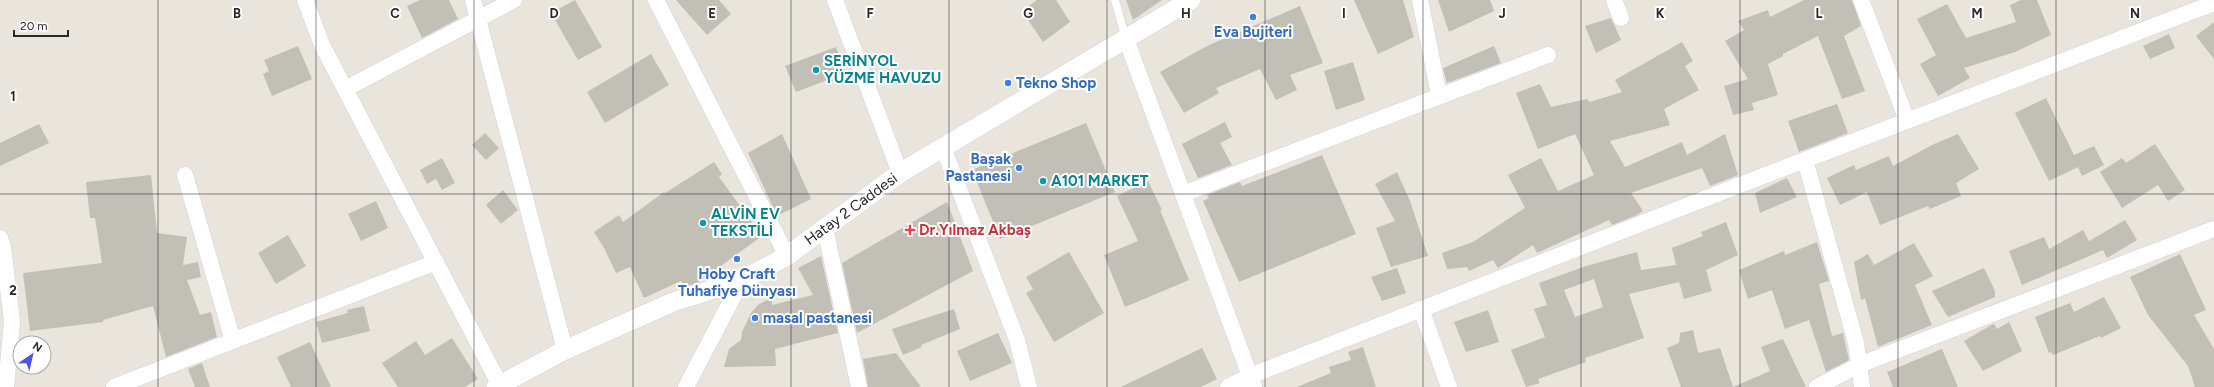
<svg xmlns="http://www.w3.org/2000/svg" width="2214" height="387" viewBox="0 0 2214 387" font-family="Figtree,sans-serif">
	<rect width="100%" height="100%" fill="#e9e5dc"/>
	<g fill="#c2bfb7" fill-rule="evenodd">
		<path d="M420 0H449L458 19 422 38 407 6Z"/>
		<path d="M575 0 602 47 578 60 551 13Z"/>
		<path d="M676 0H719L731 14 707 35Z"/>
		<path d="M1037 0H1056L1070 22 1043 42 1022 11Z"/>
		<path d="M1126 0H1162L1133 20Z"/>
		<path d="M1354 0H1403L1414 37 1378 54Z"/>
		<path d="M1438 0H1490L1494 11 1449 32Z"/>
		<path d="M1804 0H1852L1861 26 1844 36 1865 91 1842 99 1818 36 1783 54V56L1768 64 1778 95 1752 103 1754 110 1733 115 1724 86 1748 79 1725 41 1744 30 1738 21 1768 10 1770 17Z"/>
		<path d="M2021 0H2037L2051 35 2015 52 1964 68 1970 78 1938 96 1920 64 1936 55 1917 19 1947 4 1966 38 2016 22 2010 5Z"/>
		<path d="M1300 6 1323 63 1290 75 1297 90 1276 100 1260 69 1216 88 1219 93 1184 113 1160 72 1207 46Z"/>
		<path d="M1611 18 1621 40 1596 53 1585 26Z"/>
		<path d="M2214 22V59L2196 36Z"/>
		<path d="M2169 34 2175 48 2150 59 2143 46Z"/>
		<path d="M1682 42 1693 61 1685 66 1699 90 1664 109 1670 125 1610 141 1625 167 1682 142 1687 155 1725 134 1738 175 1710 186 1702 168 1631 193 1643 211 1637 215 1612 225 1609 220 1537 253 1533 245 1498 268 1493 260 1469 271 1467 267 1447 269 1442 253 1473 242 1525 208 1508 175 1541 158 1558 191 1594 175 1575 134 1538 149 1516 93 1540 84 1551 107 1587 99 1590 102 1622 92 1615 80Z"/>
		<path d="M298 46 312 79 272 96 263 74 269 71 264 60Z"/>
		<path d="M1494 46 1501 63 1447 83 1443 68Z"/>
		<path d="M836 47 846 73 796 92 785 66Z"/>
		<path d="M651 54 669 85 605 123 587 92Z"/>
		<path d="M1353 62 1365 100 1336 110 1324 71Z"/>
		<path d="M2046 98 2074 155 2094 146 2104 165 2082 176 2078 167 2049 181 2015 113Z"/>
		<path d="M1837 104 1848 133 1799 152 1788 121Z"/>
		<path d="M1225 122 1232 137 1220 143 1232 165 1198 178 1182 144Z"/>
		<path d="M1086 123 1115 192 1000 239 972 170Z"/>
		<path d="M39 124 49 143 0 166V143Z"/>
		<path d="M485 133 499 148 486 160 472 145Z"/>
		<path d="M782 134 811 199 777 216 748 153Z"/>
		<path d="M1958 134 1979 169 1956 183 1961 196 1930 209 1928 206 1880 225 1867 192 1840 205 1827 178 1854 165 1856 170 1889 156 1893 166 1934 144Z"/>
		<path d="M2155 144 2185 190 2168 201 2158 185 2122 208 2100 172 2122 158 2126 163Z"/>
		<path d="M1322 155 1356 234 1239 282 1203 201 1209 198 1207 195 1240 182 1242 186Z"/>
		<path d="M442 158 455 183 442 190 436 179 427 184 420 170Z"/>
		<path d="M714 162 722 174 719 177 762 236 699 282 685 287 681 281 644 298 630 267 616 273 604 248 594 232 619 215 623 222 664 192 665 193Z"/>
		<path d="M1397 172 1410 201 1428 256 1391 267 1376 228 1395 221 1375 184Z"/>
		<path d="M151 175 157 233 187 237 183 265 198 262 201 277 187 280 200 315 211 312 217 337 166 357 153 306 103 320V322L30 331 23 273 102 263 95 218H90L86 182Z"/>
		<path d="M1787 178 1797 197 1760 213 1755 193Z"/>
		<path d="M1148 181 1162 210H1160L1189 280 1125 307 1104 255 1138 241 1117 196Z"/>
		<path d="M503 190 518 210 501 224 486 205Z"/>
		<path d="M376 201 388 228 361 241 348 214Z"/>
		<path d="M947 202 973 271 857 333 842 263Z"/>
		<path d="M2125 220 2137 240 2107 258 2103 250 2022 285 2009 251 2044 237 2049 249 2083 230 2089 241Z"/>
		<path d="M1726 222 1738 255 1706 270 1712 291 1684 299 1679 282 1629 294 1644 338 1585 358 1586 362 1538 379 1540 383 1526 387 1511 350 1545 337 1534 309 1547 305 1539 283 1586 266 1637 252 1641 270 1676 265 1672 248 1703 236 1701 232ZM1594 279 1603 307 1575 317 1564 290Z"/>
		<path d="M288 235 306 266 276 284 258 253Z"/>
		<path d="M1817 242 1829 281 1819 284 1832 336 1843 333 1849 360 1826 372 1809 320 1785 329 1772 290 1748 299 1739 270 1784 251 1785 255Z"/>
		<path d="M1914 243 1933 276 1915 285 1932 325 1878 347 1865 298 1861 300 1854 262 1868 254 1874 265Z"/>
		<path d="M1069 252 1104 313 1054 342 1026 293 1033 289 1026 277Z"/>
		<path d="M2180 254 2206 310 2194 315 2214 349V387H2195L2188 366 2148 315 2130 277Z"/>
		<path d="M821 256 838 333 775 349 776 366 724 367 729 349 741 340 742 332 751 313 758 305 772 297V305L813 295 798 268Z"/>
		<path d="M1397 268 1406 293 1382 301 1371 277Z"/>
		<path d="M1984 268 1995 291V297L1948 317 1932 291Z"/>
		<path d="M2104 297 2121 328 2101 338 2100 336 2053 355 2051 352 2049 353 2035 317 2070 303 2074 312Z"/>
		<path d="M364 306 370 331 322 343 316 322 348 313 347 310Z"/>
		<path d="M954 309 960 329 921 345 922 347 903 355 892 329Z"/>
		<path d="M1488 310 1499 342 1466 352 1454 322Z"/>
		<path d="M2009 322 2022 351 1983 371 1964 341 1991 325 1994 324 1997 329Z"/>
		<path d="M1693 330 1698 353 1720 348 1733 387H1681L1667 348 1679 343 1680 333Z"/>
		<path d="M998 333 1012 363 970 381 957 351Z"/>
		<path d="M452 338 478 379 465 387H398L382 363 416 341 425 355Z"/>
		<path d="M1783 339 1806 387H1733L1770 371 1761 347Z"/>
		<path d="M310 342 331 387H291L277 357Z"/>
		<path d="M1363 347 1376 387H1297L1331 373 1329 367 1351 360 1348 352Z"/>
		<path d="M1202 348 1217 379 1201 387H1121Z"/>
		<path d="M1942 349 1958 387H1893L1887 372Z"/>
		<path d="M896 353 921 387H868L863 359Z"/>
		<path d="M202 363 210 387H195L188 369Z"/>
	</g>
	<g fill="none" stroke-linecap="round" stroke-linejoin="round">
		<defs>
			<path id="service" d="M1115 0 1126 39"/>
			<g id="minor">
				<path d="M305 0 322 45 501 387"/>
				<path d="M473 0 478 19 514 0"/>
				<path d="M656 0 787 256"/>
				<path d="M835 0 900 173"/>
				<path d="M1420 0 1439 95"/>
				<path d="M1614 0 1621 18"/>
				<path d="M1861 0 1907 120"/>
				<path d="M1126 39 1254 387"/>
				<path d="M345 89 478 19 565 350"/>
				<path d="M943 147 1017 340 1029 387"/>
				<path d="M1805 160 1856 343 1862 387"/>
				<path d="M185 175 233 341"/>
				<path d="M1183 194 1548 55"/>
				<path d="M825 228 859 387"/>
				<path d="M0 238 3 247 12 322 6 387"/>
				<path d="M1421 309 1449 387"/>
				<path d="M114 387 436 262"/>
				<path d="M686 387 742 280"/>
				<path d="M1228 387 1250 376 1758 178 2214 3"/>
				<path d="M1817 387 1859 365 2214 229"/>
			</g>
			<path id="tertiary" d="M496 387 565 350 673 302 742 280 787 256 900 173 1191 0"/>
		</defs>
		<use href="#service" stroke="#d1d2e0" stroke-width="9"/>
		<use href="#minor" stroke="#d1d2e0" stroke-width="17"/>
		<use href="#tertiary" stroke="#d1d2e0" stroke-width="20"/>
		<use href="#service" stroke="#fff" stroke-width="8"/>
		<use href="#minor" stroke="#fff" stroke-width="16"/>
		<use href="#tertiary" stroke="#fff" stroke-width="19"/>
	</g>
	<path fill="none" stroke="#292929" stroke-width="1" stroke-opacity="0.55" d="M158 0V387M316 0V387M474 0V387M633 0V387M791 0V387M949 0V387M1107 0V387M1265 0V387M1423 0V387M1581 0V387M1740 0V387M1898 0V387M2056 0V387M0 194H2214"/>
	<g fill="#3f7fe0" stroke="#fff" stroke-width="1.5">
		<circle cx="1253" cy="17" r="4"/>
		<circle cx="1008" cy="83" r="4"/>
		<circle cx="1019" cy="168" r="4"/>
		<circle cx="737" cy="259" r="4"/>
		<circle cx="755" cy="318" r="4"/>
	</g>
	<g fill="#0f9aa8" stroke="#fff" stroke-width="1.5">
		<circle cx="816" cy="70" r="4"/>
		<circle cx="1043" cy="181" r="4"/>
		<circle cx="703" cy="223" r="4"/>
	</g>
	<path fill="#e0444e" stroke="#fff" stroke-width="1.5" d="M908 224h4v4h4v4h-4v4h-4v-4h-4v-4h4z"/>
	<g text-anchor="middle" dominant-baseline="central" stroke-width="4" stroke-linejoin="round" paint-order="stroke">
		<g font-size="15" font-weight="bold" fill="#366cbe" stroke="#fff">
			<text x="1253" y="32">Eva Bujiteri</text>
			<text x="1016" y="83" text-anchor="start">Tekno Shop</text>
			<text x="1011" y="159" text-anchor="end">Başak<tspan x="1011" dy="17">Pastanesi</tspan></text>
			<text x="737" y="274">Hoby Craft<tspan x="737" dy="17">Tuhafiye Dünyası</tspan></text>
			<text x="763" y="318" text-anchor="start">masal pastanesi</text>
		</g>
		<g font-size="15" font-weight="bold" fill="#0d838f" stroke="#fff" text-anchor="start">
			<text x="824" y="61">SERİNYOL<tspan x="824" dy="17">YÜZME HAVUZU</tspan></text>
			<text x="1051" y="181">A101 MARKET</text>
			<text x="711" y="214">ALVİN EV<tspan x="711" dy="17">TEKSTİLİ</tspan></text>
		</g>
		<g font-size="15" fill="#292929" stroke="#fff">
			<text transform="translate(851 209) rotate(-36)">Hatay 2 Caddesi</text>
		</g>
		<g font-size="15" font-weight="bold" fill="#be3a42" stroke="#fff" text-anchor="start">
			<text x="919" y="230">Dr.Yılmaz Akbaş</text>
		</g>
	</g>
	<g font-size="13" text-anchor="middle" font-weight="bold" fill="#292929" stroke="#fff" stroke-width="4" stroke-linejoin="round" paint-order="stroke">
		<text x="237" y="18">B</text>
		<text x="395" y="18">C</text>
		<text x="554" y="18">D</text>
		<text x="712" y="18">E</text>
		<text x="870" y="18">F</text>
		<text x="1028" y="18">G</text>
		<text x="1186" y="18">H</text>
		<text x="1344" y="18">I</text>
		<text x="1502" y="18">J</text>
		<text x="1660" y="18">K</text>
		<text x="1819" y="18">L</text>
		<text x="1977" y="18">M</text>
		<text x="2135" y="18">N</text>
		<text x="13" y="101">1</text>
		<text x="13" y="295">2</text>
	</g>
	<g transform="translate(32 355) rotate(34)"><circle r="19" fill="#ffffff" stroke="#a9a9a9"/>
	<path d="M0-3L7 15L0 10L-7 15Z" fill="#4c53e6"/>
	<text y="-6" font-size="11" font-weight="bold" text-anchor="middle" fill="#292929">N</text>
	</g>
	<path d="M14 30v6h54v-6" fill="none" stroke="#292929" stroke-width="2"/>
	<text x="20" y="30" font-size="12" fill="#292929" stroke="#ffffff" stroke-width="3" paint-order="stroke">20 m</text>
</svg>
